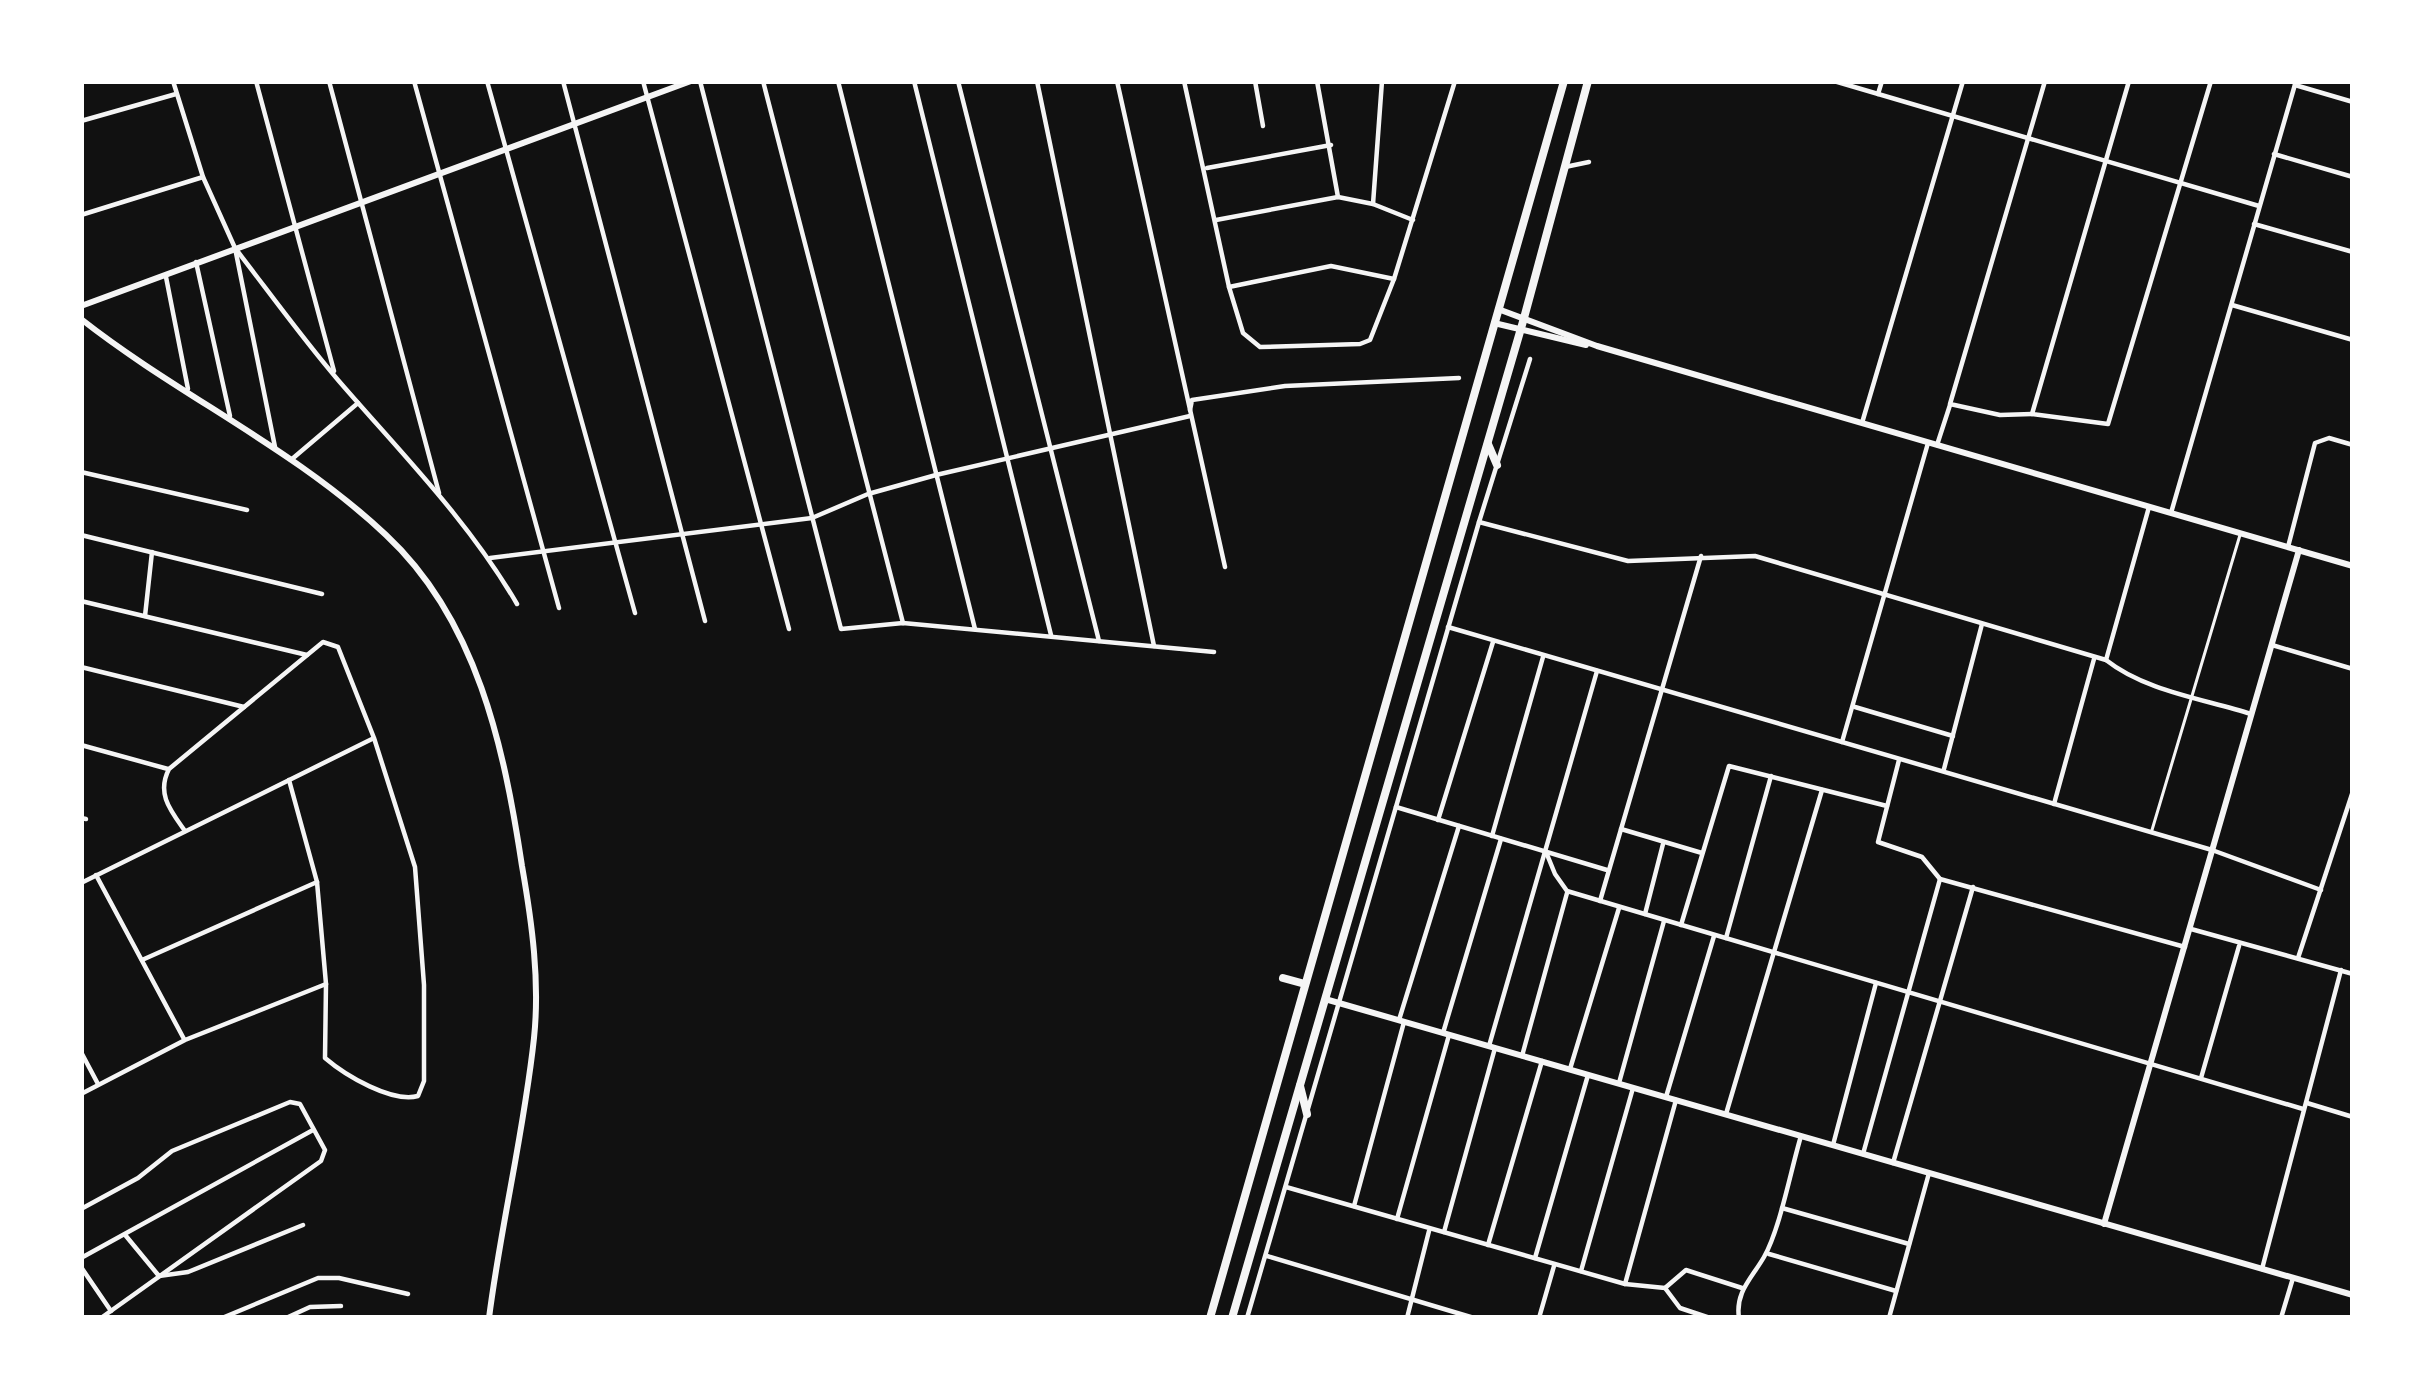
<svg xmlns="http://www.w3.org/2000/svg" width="2434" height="1399" viewBox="0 0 2434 1399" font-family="Jost,sans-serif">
	<rect width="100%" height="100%" fill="#111"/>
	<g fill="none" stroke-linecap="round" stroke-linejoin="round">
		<path stroke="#f5f5f5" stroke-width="3" d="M2152 830 2240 535"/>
		<g stroke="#f5f5f5" stroke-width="4.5">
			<path d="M173 81 203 177 235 248 275 447"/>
			<path d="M256 81 334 371"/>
			<path d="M329 81 439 493"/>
			<path d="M414 81 559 608"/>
			<path d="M487 81 635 613"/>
			<path d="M563 81 705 621"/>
			<path d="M643 81 789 629"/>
			<path d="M700 81 841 629 903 623 1214 652"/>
			<path d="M763 81 903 623"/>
			<path d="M838 81 975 629"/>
			<path d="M914 81 1051 635"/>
			<path d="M958 81 1099 641"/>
			<path d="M1037 81 1154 646"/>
			<path d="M1117 81 1225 567"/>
			<path d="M1184 81 1229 287 1243 333 1260 347 1360 344 1370 340 1394 279 1455 81"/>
			<path d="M1255 81 1263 126"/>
			<path d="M1317 81 1338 197"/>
			<path d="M1834 81 2259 206"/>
			<path d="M2129 81 2032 414 2108 424 2211 81"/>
			<path d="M2295 85 2353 102"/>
			<path d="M1878 94 1882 81"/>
			<path d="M81 121 176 94"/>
			<path d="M2274 154 2353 177"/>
			<path d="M1565 167 1589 162"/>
			<path d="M1207 168 1331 145"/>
			<path d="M1373 204 1382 81"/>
			<path d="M81 215 203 177"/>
			<path d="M1216 220 1338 197 1373 204 1413 220"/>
			<path d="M2254 224 2353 252"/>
			<path d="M235 248C269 292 302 338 338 380 401 453 468 520 517 604"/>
			<path d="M196 262 230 416"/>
			<path d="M166 277 188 389"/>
			<path d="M1229 287 1331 266 1394 279"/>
			<path d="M2232 305 2353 340"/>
			<path d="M1190 410 1192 400 1285 386 1459 378"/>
			<path d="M2032 414 2000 415 1950 404 2045 81"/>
			<path d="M1862 423 1963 81"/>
			<path d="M1937 445 1950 405"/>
			<path d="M292 459 358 403"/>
			<path d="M81 472 247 510"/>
			<path d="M2171 513 2296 81"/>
			<path d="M1479 522 1628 561 1755 556 2106 660C2145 691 2204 699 2251 714"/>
			<path d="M81 535 322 594"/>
			<path d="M2288 547 2315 443 2329 438 2353 445"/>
			<path d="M490 558 812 518 868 494 936 475 1190 416"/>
			<path d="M81 601 307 655"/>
			<path d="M145 616 152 552"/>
			<path d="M1448 627 2212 850 2321 890"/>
			<path d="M2272 645 2353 669"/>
			<path d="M2106 660 2149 507"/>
			<path d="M81 667 244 707"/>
			<path d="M1855 707 1953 736"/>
			<path d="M1842 742 1928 443"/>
			<path d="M81 745 168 769"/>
			<path d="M1899 760 1878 842 1922 857 1940 879 2185 947"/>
			<path d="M1944 769 1982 624"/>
			<path d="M2054 804 2094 659"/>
			<path d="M1396 807 1607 870"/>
			<path d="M81 818 86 819"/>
			<path d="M1438 820 1493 642"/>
			<path d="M1621 829 1702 853"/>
			<path d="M185 831C171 811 156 794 169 769L323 642 338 647 374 738 415 867 424 985V1081L418 1096C392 1103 346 1076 325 1058L326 984 317 882 289 780"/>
			<path d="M1492 836 1543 657"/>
			<path d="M1546 852 1555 874 1567 891 2303 1109"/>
			<path d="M96 875 184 1039"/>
			<path d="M81 883 372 739"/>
			<path d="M1600 901 1701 556"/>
			<path d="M1645 914 1663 844"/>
			<path d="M1681 925 1729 766 1887 806"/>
			<path d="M2191 929 2353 974"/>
			<path d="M1726 938 1771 776"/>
			<path d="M2298 958 2353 791"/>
			<path d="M142 960 317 882"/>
			<path d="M1399 1020 1459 826"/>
			<path d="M1443 1033 1501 839"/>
			<path d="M1489 1046 1597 671"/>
			<path d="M81 1052 98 1084"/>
			<path d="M1522 1056 1567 893"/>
			<path d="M1570 1069 1619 908"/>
			<path d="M2201 1078 2239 946"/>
			<path d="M1619 1083 1664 921"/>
			<path d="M81 1094 185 1040 326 984"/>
			<path d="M1666 1097 1714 936"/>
			<path d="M2307 1103 2353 1117"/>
			<path d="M1726 1114 1822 790"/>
			<path d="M1833 1145 1876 983"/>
			<path d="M1863 1154 1940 879"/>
			<path d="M1893 1163 1973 887"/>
			<path d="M1286 1187 1625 1284 1665 1288 1680 1308 1710 1318"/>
			<path d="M1354 1206 1404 1022"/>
			<path d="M1782 1208 1909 1244"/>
			<path d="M81 1209 138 1178 172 1151 290 1102 300 1104 325 1150 321 1161 101 1318"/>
			<path d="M1397 1219 1449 1035"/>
			<path d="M1444 1232 1495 1048"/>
			<path d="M126 1236 159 1276 188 1272 303 1225"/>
			<path d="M1488 1245 1542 1061"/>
			<path d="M1769 1254 1896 1291"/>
			<path d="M1267 1256 1474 1318"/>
			<path d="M81 1258 313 1130"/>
			<path d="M1535 1258 1588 1075"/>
			<path d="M81 1267 111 1311"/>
			<path d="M2262 1269 2341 970"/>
			<path d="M1581 1271 1633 1088"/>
			<path d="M1625 1284 1676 1100"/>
			<path d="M1665 1288 1686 1270 1742 1288"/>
			<path d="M222 1318 318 1278H339L408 1294"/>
			<path d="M286 1318 310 1307 341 1306"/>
			<path d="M1247 1318 1479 522 1530 359"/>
			<path d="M1407 1318 1429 1231"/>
			<path d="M1539 1318 1554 1266"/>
			<path d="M1739 1318C1735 1292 1752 1278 1764 1257 1780 1229 1791 1169 1801 1136"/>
			<path d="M1889 1318 1929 1173"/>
			<path d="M2281 1318 2293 1278"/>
		</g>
		<g stroke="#f5f5f5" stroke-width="6">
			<path d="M81 306 691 81"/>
			<path d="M1498 309 1597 346 2353 566"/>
			<path d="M1494 323 1586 345"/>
			<path d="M1325 999 2353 1295"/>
			<path d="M2104 1224 2299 550"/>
		</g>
		<path stroke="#f5f5f5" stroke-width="6" d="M81 319C179 396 294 448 386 535 477 620 504 747 522 866 532 923 540 981 534 1038 524 1132 501 1224 489 1318"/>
		<g stroke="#f5f5f5" stroke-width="8">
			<path d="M1488 444 1497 465"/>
			<path d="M1283 978 1305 984"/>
			<path d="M1300 1086 1307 1114"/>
			<path d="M1210 1318 1564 81"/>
			<path d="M1232 1318 1524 318 1588 81"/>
		</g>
	</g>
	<rect width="2434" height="1399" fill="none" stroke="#ffffff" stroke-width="168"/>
</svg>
